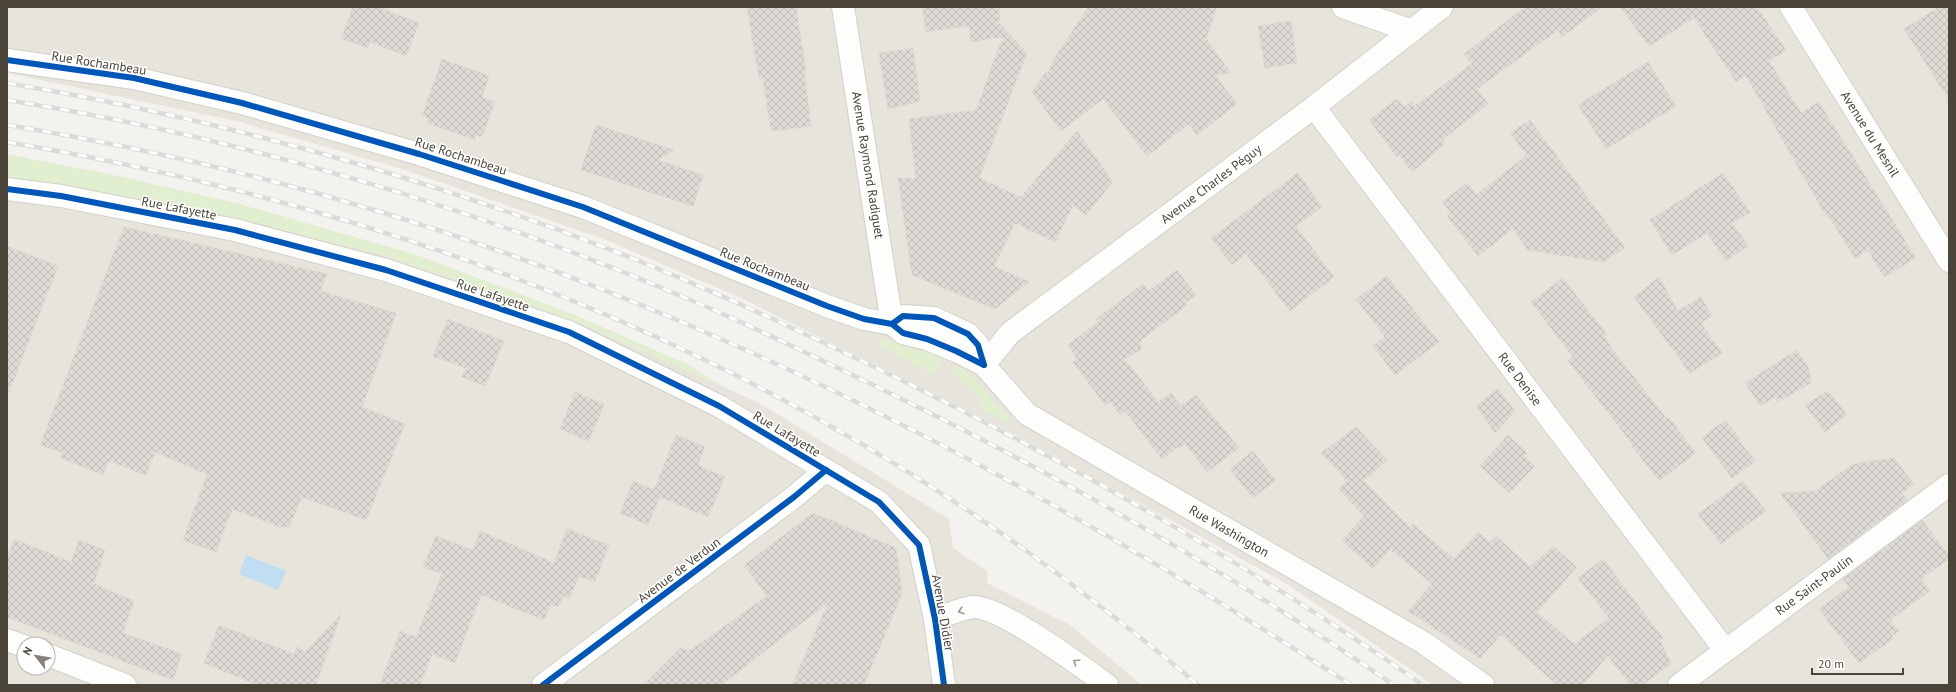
<svg xmlns="http://www.w3.org/2000/svg" width="1956" height="692" viewBox="0 0 1956 692" font-family="'PT Sans',sans-serif">
	<defs>
		<pattern id="building-cross-hatch" width="8" height="8" patternUnits="userSpaceOnUse"><rect width="8" height="8" fill="#dedbd6"/><path d="M0 0l8 8M0 8l8-8" fill="none" stroke="#c0bdb8"/></pattern>
	</defs>
	<rect width="100%" height="100%" fill="#f4f2ee"/>
	<g fill="#e7e4dc" fill-rule="evenodd">
		<path d="M7 7H1949V685H1433L1287 584 1012 433 741 298 606 240 402 169 236 121 7 73Z"/>
		<path d="M7 177 201 211 383 255 573 320 726 388 759 403 949 519 953 548 987 571V583L1070 625 1142 685H7ZM24 644H48V668H24Z"/>
	</g>
	<g fill="#e1eecf">
		<path d="M7 154 123 177 240 204 414 254 575 315 687 364 726 388 573 320 383 255 201 211 7 177Z"/>
		<path d="M880 339 913 345 945 355 933 375 877 345Z"/>
		<path d="M958 365C977 380 990 400 1009 415L1008 422 979 407 982 398 951 374Z"/>
	</g>
	<path fill="#c0ddf1" d="M246 555 286 571 278 590 239 574Z"/>
	<g fill="url(#building-cross-hatch)" stroke="#dcd9d4">
		<path d="M353 7H378L419 23 406 56 370 42 367 48 341 38Z"/>
		<path d="M747 7H796L806 72H804L811 126 771 131 763 79H759Z"/>
		<path d="M922 7H999L1000 21H997L1027 53 979 178 1021 197 1077 131 1113 182 1086 215 1073 205 1055 242 1015 223 994 266 1029 282 995 309 912 275 898 178 916 179 909 119 976 110 1003 37 971 42 969 26 926 32Z"/>
		<path d="M1088 7H1217L1206 39 1231 73 1215 75 1237 104 1197 135 1189 124 1147 156 1103 99 1061 131 1032 92 1046 72 1048 74 1055 58Z"/>
		<path d="M1525 7H1602L1562 37 1558 30 1477 89 1488 104 1442 140 1445 144 1412 172 1399 155 1397 157 1369 120 1397 99 1404 107 1412 101 1415 106 1472 64 1464 54Z"/>
		<path d="M1620 7H1757L1786 50 1769 61 1801 113 1819 102 1916 258 1884 277 1868 250 1855 258 1829 217 1827 218 1746 76 1736 82 1694 18 1649 46Z"/>
		<path d="M1939 7H1949V100L1904 29Z"/>
		<path d="M1291 21 1297 63 1265 68 1258 26Z"/>
		<path d="M913 48 920 101 888 109 879 53Z"/>
		<path d="M442 59 489 76 482 97 495 102 482 137 476 135 475 140 427 123 429 118 422 116Z"/>
		<path d="M1648 62 1676 106 1606 149 1578 105Z"/>
		<path d="M1530 120 1625 248 1603 262 1528 250 1513 229 1478 256 1447 216 1451 213 1442 202 1467 183 1476 195 1527 155 1510 133Z"/>
		<path d="M596 125 674 150 658 160 703 175 693 206 581 170Z"/>
		<path d="M1298 173 1322 207 1296 226 1334 277 1290 311 1246 254 1232 265 1211 238Z"/>
		<path d="M1723 173 1750 212 1732 223 1748 246 1726 261 1707 233 1672 255 1650 220Z"/>
		<path d="M124 227 327 274 320 291 396 313 362 407 405 424 366 520 302 497 289 527H280L232 509 216 552 183 540 207 474 155 452 146 475 109 461 103 475 61 458 63 453 40 445Z"/>
		<path d="M7 246 58 266 9 392H7Z"/>
		<path d="M1177 270 1196 295 1185 303 1186 306 1141 340V349L1125 359 1158 402 1171 393 1181 406 1196 395 1239 448 1207 472 1185 444 1180 448 1179 446 1162 459 1125 411 1120 415 1110 402 1105 405 1073 362 1077 358 1068 345 1098 322 1096 319 1143 284 1149 291Z"/>
		<path d="M1387 276 1439 342 1395 375 1373 346 1385 337 1356 299Z"/>
		<path d="M1659 277 1678 311 1701 297 1712 316 1701 323 1722 353 1690 373 1634 297Z"/>
		<path d="M1563 278 1607 335 1605 337 1612 349 1667 419 1669 418 1696 453 1659 481 1632 446 1633 445 1568 361 1573 357 1531 302Z"/>
		<path d="M448 319 504 341 485 386 462 377 466 368 433 356Z"/>
		<path d="M1797 350 1809 369 1811 383 1778 402 1775 397 1760 406 1745 383Z"/>
		<path d="M1498 389 1515 411 1495 433 1476 406Z"/>
		<path d="M1828 391 1847 415 1825 432 1805 405Z"/>
		<path d="M575 392 604 404 589 441 560 429Z"/>
		<path d="M1725 420 1740 439 1738 440 1756 461 1732 478 1702 438Z"/>
		<path d="M1356 427 1387 460 1364 481 1410 528 1413 524 1454 559 1478 532 1490 542 1496 536 1530 567 1553 546 1577 567 1537 612 1574 644 1609 618 1578 578 1603 559 1663 638 1660 640 1671 664 1642 685H1630L1608 656 1582 685H1557L1501 635 1480 658 1408 611 1432 584 1390 549 1373 569 1342 541 1364 516 1339 489 1347 481 1321 453Z"/>
		<path d="M676 435 705 447 698 465 725 477 708 517 660 497 648 525 620 513 633 481 654 490Z"/>
		<path d="M1508 435 1527 453 1524 456 1535 466 1509 493 1480 466Z"/>
		<path d="M1253 451 1276 480 1253 498 1230 469Z"/>
		<path d="M1894 458 1914 484 1902 493 1907 500 1828 559 1780 493 1815 491 1853 464Z"/>
		<path d="M1743 481 1766 511 1721 544 1698 514Z"/>
		<path d="M813 513 896 548 902 593 864 685H792L828 603 721 685H643L680 648 691 650 767 596 744 565Z"/>
		<path d="M1922 520 1949 556V559L1921 579 1930 591 1890 620 1899 631 1892 636 1894 638 1859 663 1819 609 1849 587 1843 579Z"/>
		<path d="M567 529 609 545 595 582 579 576 569 599 563 596 558 607 551 604 544 620 481 595 455 663 432 654 420 685H380L400 631 416 637 442 574 423 567 436 536 473 550 480 531 554 563Z"/>
		<path d="M14 539 71 562 79 540 105 550 94 584 134 601 123 633 182 654 173 680 7 617V559Z"/>
		<path d="M341 614 316 685H257L204 663 219 625 294 654 297 647 306 651Z"/>
	</g>
	<g fill="none" stroke-linecap="round" stroke-linejoin="round">
		<defs>
			<g id="minor">
				<path d="M843 7 892 324"/>
				<path d="M1343 7 1412 31"/>
				<path d="M7 60 134 78 242 103 419 154 583 207 827 306 864 319 892 324 903 333 927 339 956 351 984 365 1027 414 1424 643 1483 685"/>
				<path d="M1314 107 1725 650"/>
				<path d="M7 189 61 196 235 230 386 270 569 332 719 406 879 502 919 545 935 619 944 685"/>
				<path d="M892 324 903 316 934 318 968 334 978 345 984 365"/>
				<path d="M984 365 1010 333 1314 107 1442 7"/>
				<path d="M935 619C945 616 962 608 973 607 1001 606 1082 667 1107 685"/>
				<path d="M7 640 24 646"/>
				<path d="M48 655 125 685"/>
				<path d="M543 685 794 497 826 470"/>
				<path d="M1679 685 1949 485"/>
			</g>
			<path id="tertiary" d="M1791 7 1949 261"/>
		</defs>
		<use href="#minor" stroke="#d2d0cb" stroke-width="24"/>
		<use href="#tertiary" stroke="#d2d0cb" stroke-width="24"/>
		<use href="#minor" stroke="#fdfdfc" stroke-width="22"/>
		<use href="#tertiary" stroke="#fdfdfc" stroke-width="22"/>
		<defs>
			<g id="rail">
				<path d="M7 83C215 118 418 175 614 251 711 289 805 333 899 379 1080 468 1257 570 1423 685"/>
				<path d="M7 100C241 137 483 210 700 304 758 329 815 357 873 385 1053 472 1229 572 1394 685"/>
				<path d="M7 125C242 163 473 232 691 326 922 425 1141 549 1351 685"/>
				<path d="M7 142C410 210 782 356 1105 610 1136 634 1168 659 1198 685"/>
			</g>
		</defs>
		<use href="#rail" stroke="#dbdbda" stroke-width="4.5"/>
		<use href="#rail" stroke="#fff" stroke-width="3" stroke-dasharray="9" stroke-linecap="butt"/>
		<defs>
			<g id="cycleway">
				<path d="M7 60 134 78 242 103 419 154 583 207 827 306 864 319 892 324 903 333 927 339 956 351 984 365"/>
				<path d="M7 189 61 196 235 230 386 270 569 332 719 406 879 502 919 545 935 619 944 685"/>
				<path d="M892 324 903 316 934 318 968 334 978 345 984 365"/>
				<path d="M543 685 794 497 826 470"/>
			</g>
		</defs>
		<use href="#cycleway" stroke="#fff" stroke-width="8"/>
		<use href="#cycleway" stroke="#0057b8" stroke-width="6"/>
	</g>
	<defs><path id="oneway-chevron" d="M-2-3.5L2.5 0L-2 3.5" fill="none" stroke-width="1.6" stroke-linecap="round" stroke-linejoin="round"/></defs>
	<g stroke="#9b9791">
		<use href="#oneway-chevron" transform="translate(961 611) rotate(163)"/>
		<use href="#oneway-chevron" transform="translate(1076 662) rotate(-145)"/>
	</g>
	<g text-anchor="middle" dominant-baseline="central" stroke-width="3" stroke-linejoin="round" paint-order="stroke">
		<g font-size="13" fill="#4b4439" stroke="#fff">
			<text transform="translate(99 63) rotate(9)">Rue Rochambeau</text>
			<text transform="translate(1870 134) rotate(58)">Avenue du Mesnil</text>
			<text transform="translate(461 156) rotate(18)">Rue Rochambeau</text>
			<text transform="translate(868 165) rotate(81)">Avenue Raymond Radiguet</text>
			<text transform="translate(1211 184) rotate(-37)">Avenue Charles Péguy</text>
			<text transform="translate(179 208) rotate(11)">Rue Lafayette</text>
			<text transform="translate(765 269) rotate(22)">Rue Rochambeau</text>
			<text transform="translate(493 295) rotate(19)">Rue Lafayette</text>
			<text transform="translate(1520 379) rotate(53)">Rue Denise</text>
			<text transform="translate(787 434) rotate(31)">Rue Lafayette</text>
			<text transform="translate(1229 531) rotate(30)">Rue Washington</text>
			<text transform="translate(679 570) rotate(-37)">Avenue de Verdun</text>
			<text transform="translate(1814 585) rotate(-36)">Rue Saint-Paulin</text>
			<text transform="translate(943 613) rotate(80)">Avenue Didier</text>
		</g>
	</g>
	<rect width="1956" height="692" fill="none" stroke="#4b4439" stroke-width="16"/>
	<g transform="translate(36 656) rotate(301)"><circle r="19" fill="#ffffff" stroke="#b7b4b0"/>
	<path d="M0-3L7 15L0 10L-7 15Z" fill="#868178"/>
	<text y="-6" font-size="11" font-weight="bold" text-anchor="middle" fill="#4b4439">N</text>
	</g>
	<path d="M1812 668v6h91v-6" fill="none" stroke="#4b4439" stroke-width="2"/>
	<text x="1818" y="668" font-size="12" fill="#4b4439" stroke="#ffffff" stroke-width="3" paint-order="stroke">20 m</text>
</svg>
